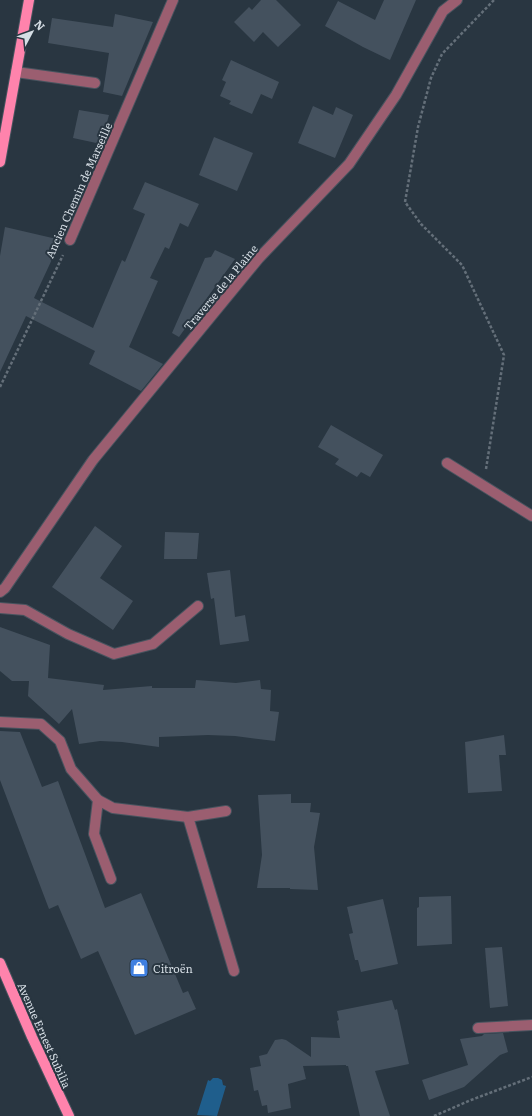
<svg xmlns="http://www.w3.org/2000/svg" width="532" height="1116" viewBox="0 0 532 1116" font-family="Literata,serif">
	<rect width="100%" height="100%" fill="#293641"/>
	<path fill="#1f5e8c" d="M213 1078H218L222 1080 223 1085 226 1086 217 1116 197 1115 208 1080 210 1081Z"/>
	<g fill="#44515e">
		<path d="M261 0H276L301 25 278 47 263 32 254 42 234 22 249 7 252 10Z"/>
		<path d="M384 0H416L390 60 363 47 325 26 338 1 375 20Z"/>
		<path d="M115 14 153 22 122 96 103 92 109 53 48 43 52 18 113 27Z"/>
		<path d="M231 60 279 82 272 99 261 94 252 114 229 104 231 101 220 96 226 82 222 80Z"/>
		<path d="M313 106 333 115 336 107 353 115 335 158 298 143Z"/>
		<path d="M79 110 109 115 101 144 73 138Z"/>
		<path d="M214 137 253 153 237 191 199 175Z"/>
		<path d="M145 182 199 204 188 227 180 223 169 249 165 247 150 278 158 281 129 347 163 364 141 391 89 364 95 351 26 316 0 372V256L5 227 61 240 34 298 93 328 122 260 125 262 145 214 133 209Z"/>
		<path d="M215 250 235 259 179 337 172 333 205 258 211 257Z"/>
		<path d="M331 425 383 455 370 477 361 472 357 477 335 464 339 459 318 447Z"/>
		<path d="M95 526 122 546 100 578 133 601 113 630 52 587Z"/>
		<path d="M165 532 199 533 197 559H164Z"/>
		<path d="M230 570 235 617 245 615 249 641 220 645 214 598 211 599 207 573Z"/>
		<path d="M0 627 50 645 48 678 104 685 103 690 152 686V688H195L196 680 236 683 260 680 261 689 271 690 270 711 279 712 275 741 235 736 208 735 159 737V747L122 742 100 741 79 744 72 709 59 724 28 696 29 681H12L0 671Z"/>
		<path d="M0 731 20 732 42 787 58 781 105 908 141 893 183 993 188 991 196 1009 135 1035 98 951 81 959 58 905 49 909 0 780Z"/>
		<path d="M504 735 506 755H499L502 791 468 793 465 742Z"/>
		<path d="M291 794V803H311L310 812 320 813 314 847 318 890 290 889V888H257L262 855 258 795Z"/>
		<path d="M451 896 452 944 417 946V908L419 907V897Z"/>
		<path d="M383 899 398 964 361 972 358 960H355L349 934 353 933 347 907Z"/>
		<path d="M502 947 508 1006 490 1008 485 948Z"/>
		<path d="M392 1000 395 1010 397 1009 409 1064 375 1071 390 1116H360L348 1066H346V1065L303 1066 306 1079 288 1084 291 1108 268 1113 267 1105 262 1106 258 1090 254 1091 250 1068 261 1066 259 1056 267 1054 275 1040 282 1039 286 1040 311 1057V1037L340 1038 337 1021 339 1020 337 1011Z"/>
		<path d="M503 1033 508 1052 500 1055 464 1087 429 1100 422 1080 468 1065 460 1039 482 1036 484 1034Z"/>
	</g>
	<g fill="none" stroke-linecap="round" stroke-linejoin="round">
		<defs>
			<g id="minor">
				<path d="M16 72 95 83"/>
				<path d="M70 240 173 0"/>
				<path d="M447 463 532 516"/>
				<path d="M0 592 5 588 93 460 259 258 349 164 396 95 443 11 457 0"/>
				<path d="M0 608 25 610 68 634 114 654 153 644 198 606"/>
				<path d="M0 722 41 724 60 741 71 769 98 800 94 834 111 879"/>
				<path d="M98 800 113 808 188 817 226 811"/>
				<path d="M188 817 234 971"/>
				<path d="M478 1028 532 1025"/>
			</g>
			<g id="major">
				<path d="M0 162 29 0"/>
				<path d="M0 963 32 1037 69 1116"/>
			</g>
		</defs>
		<use href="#minor" stroke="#48545f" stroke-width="12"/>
		<use href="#major" stroke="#48545f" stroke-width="12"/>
		<g stroke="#646f79" stroke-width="2.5" stroke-dasharray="3 2" stroke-linecap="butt">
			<path d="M0 387 63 255"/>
			<path d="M486 469 504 355 462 265 421 224 405 202 418 127 431 78 442 54 494 0"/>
			<path d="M434 1116 471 1100 532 1077"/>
		</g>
		<use href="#minor" stroke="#9b5e70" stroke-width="10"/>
		<use href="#major" stroke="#ff83ac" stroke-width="10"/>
	</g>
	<defs>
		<symbol id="shop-square" viewBox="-11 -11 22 22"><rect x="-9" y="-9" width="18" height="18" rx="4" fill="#3f7fe0" stroke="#293641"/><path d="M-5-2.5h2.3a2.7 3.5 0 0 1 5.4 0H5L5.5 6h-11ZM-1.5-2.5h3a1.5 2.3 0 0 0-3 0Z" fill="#fff"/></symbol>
	</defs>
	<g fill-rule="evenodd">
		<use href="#shop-square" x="128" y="957" width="22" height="22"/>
	</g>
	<g text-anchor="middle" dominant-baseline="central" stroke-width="4" stroke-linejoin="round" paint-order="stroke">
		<g font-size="11" fill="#d6dee5" stroke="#293641">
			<text transform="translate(78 190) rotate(-66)">Ancien Chemin de Marseille</text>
			<text transform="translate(220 287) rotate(-50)">Traverse de la Plaine</text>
			<text transform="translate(45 1035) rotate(66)">Avenue Ernest Subilia</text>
		</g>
		<g font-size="11" fill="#d6dee5" stroke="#293641" text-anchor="start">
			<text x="153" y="968">Citroën</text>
		</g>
	</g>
	<g transform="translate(32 32) rotate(49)" stroke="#293641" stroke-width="3" paint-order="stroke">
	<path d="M0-3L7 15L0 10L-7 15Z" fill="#d6dee5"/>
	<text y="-6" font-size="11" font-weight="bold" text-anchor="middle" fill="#d6dee5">N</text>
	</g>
</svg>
